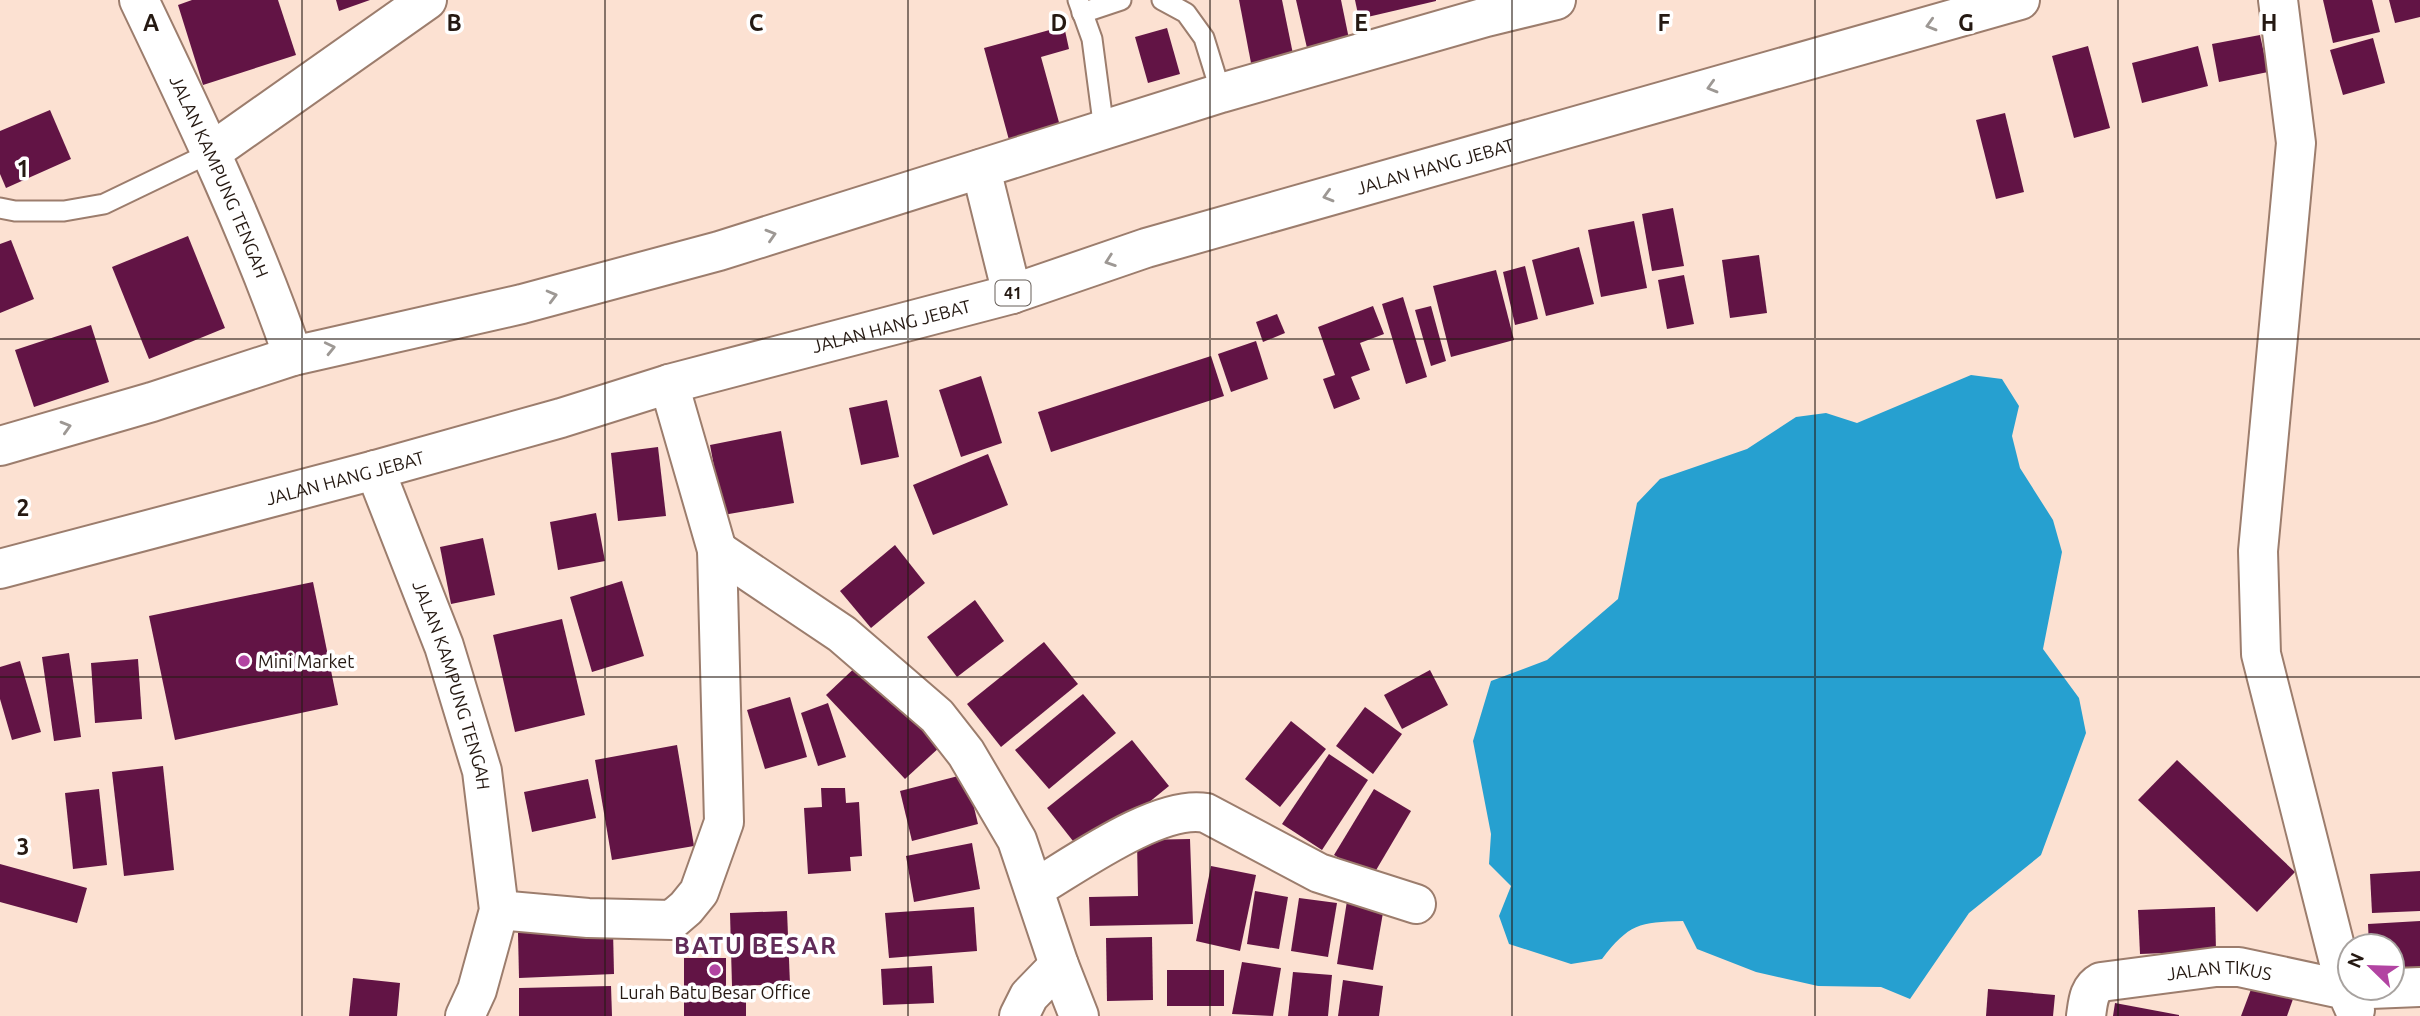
<svg xmlns="http://www.w3.org/2000/svg" width="2420" height="1016" viewBox="0 0 2420 1016" font-family="Ubuntu,sans-serif">
	<rect width="100%" height="100%" fill="#fce1d2"/>
	<path fill="#26a0d0" d="M1971 375 2002 379 2019 406 2012 436 2020 468 2053 520 2062 552 2043 649 2079 698 2086 733 2041 855 1969 913 1910 999 1881 987 1818 986 1756 972 1697 949 1683 921C1639 922 1629 924 1602 959L1571 964 1509 944 1499 916 1511 886 1489 864 1491 834 1473 741 1491 681 1547 660 1618 599 1637 503 1660 479 1747 449 1796 417 1826 413 1857 423Z"/>
	<g fill="#621445">
		<path d="M192 0H278L296 55 203 85 178 5Z"/>
		<path d="M336 0H370L339 11Z"/>
		<path d="M1239 0H1282L1293 54 1251 63Z"/>
		<path d="M1296 0H1341L1349 39 1307 48Z"/>
		<path d="M1355 0H1436V1L1359 19Z"/>
		<path d="M2323 0H2372L2380 32 2333 43Z"/>
		<path d="M2389 0H2420V17L2395 23Z"/>
		<path d="M1064 26 1069 49 1041 57 1060 126 1009 140 984 48Z"/>
		<path d="M1167 28 1180 74 1148 83 1135 37Z"/>
		<path d="M2260 35 2268 72 2219 82 2212 44Z"/>
		<path d="M2373 38 2385 83 2343 95 2330 50Z"/>
		<path d="M2088 46 2110 128 2074 138 2052 56Z"/>
		<path d="M2198 46 2208 86 2142 103 2132 63Z"/>
		<path d="M50 110 71 159 6 188 0 174V131Z"/>
		<path d="M2005 113 2024 192 1996 199 1976 120Z"/>
		<path d="M1673 208 1684 266 1652 271 1642 214Z"/>
		<path d="M1634 221 1647 288 1601 297 1588 230Z"/>
		<path d="M188 236 225 328 149 359 112 267Z"/>
		<path d="M11 240 34 299 0 313V244Z"/>
		<path d="M1579 247 1594 304 1546 316 1532 260Z"/>
		<path d="M1759 255 1767 313 1730 318 1722 260Z"/>
		<path d="M1525 266 1538 319 1515 325 1503 272Z"/>
		<path d="M1496 270 1514 340 1451 357 1433 286Z"/>
		<path d="M1684 275 1694 324 1667 329 1658 280Z"/>
		<path d="M1403 297 1427 377 1406 384 1382 304Z"/>
		<path d="M1373 306 1384 334 1360 343 1370 370 1351 377 1360 399 1334 409 1323 379 1335 375 1318 327Z"/>
		<path d="M1431 306 1446 361 1431 366 1415 310Z"/>
		<path d="M1277 314 1285 333 1263 342 1256 322Z"/>
		<path d="M91 325 109 382 34 407 15 350Z"/>
		<path d="M1256 341 1268 379 1231 392 1218 354Z"/>
		<path d="M1211 356 1224 396 1051 452 1038 412Z"/>
		<path d="M981 376 1002 443 961 457 939 390Z"/>
		<path d="M887 400 899 457 861 465 849 408Z"/>
		<path d="M781 431 794 503 723 515 710 445Z"/>
		<path d="M658 447 666 516 618 521 611 453Z"/>
		<path d="M988 454 1008 505 933 535 913 485Z"/>
		<path d="M596 513 605 561 558 570 550 522Z"/>
		<path d="M483 538 495 595 451 604 440 547Z"/>
		<path d="M895 545 925 583 871 628 840 591Z"/>
		<path d="M622 581 644 656 592 672 570 597Z"/>
		<path d="M313 582 338 705 175 740 149 616Z"/>
		<path d="M975 600 1004 641 957 677 927 637Z"/>
		<path d="M562 619 585 715 515 732 493 635Z"/>
		<path d="M1044 642 1078 684 1001 747 967 704Z"/>
		<path d="M69 653 81 737 54 741 42 657Z"/>
		<path d="M138 659 142 719 95 723 91 663Z"/>
		<path d="M20 661 41 732 12 740 0 699V667Z"/>
		<path d="M862 661 941 746 905 779 826 695Z"/>
		<path d="M1430 670 1448 705 1402 729 1384 695Z"/>
		<path d="M1083 694 1116 733 1049 789 1015 750Z"/>
		<path d="M790 697 807 757 765 769 747 710Z"/>
		<path d="M828 703 846 757 818 766 801 713Z"/>
		<path d="M1365 707 1402 734 1373 774 1336 746Z"/>
		<path d="M1291 721 1326 749 1280 807 1245 779Z"/>
		<path d="M1132 740 1169 786 1084 855 1047 808Z"/>
		<path d="M677 745 694 846 612 860 595 760Z"/>
		<path d="M1329 754 1368 780 1322 850 1282 824Z"/>
		<path d="M2177 760 2295 872 2257 912 2138 800Z"/>
		<path d="M163 766 174 870 124 876 112 772Z"/>
		<path d="M966 774 978 824 912 841 900 791Z"/>
		<path d="M588 779 596 818 532 832 524 792Z"/>
		<path d="M821 788H845L846 803 859 802 862 856 850 857 851 871 808 874 804 808 822 807Z"/>
		<path d="M99 789 107 865 73 869 65 793Z"/>
		<path d="M1374 789 1411 811 1372 877 1334 855Z"/>
		<path d="M1190 839 1193 924 1090 926 1089 897 1138 896 1137 840Z"/>
		<path d="M972 843 980 889 914 902 906 856Z"/>
		<path d="M0 864 87 888 77 923 0 902Z"/>
		<path d="M1211 866 1256 875 1240 951 1196 941Z"/>
		<path d="M2420 871V911L2372 913 2370 874Z"/>
		<path d="M1255 891 1288 897 1279 949 1247 944Z"/>
		<path d="M1299 898 1337 903 1328 957 1291 951Z"/>
		<path d="M1347 901 1384 907 1373 970 1337 964Z"/>
		<path d="M974 907 977 951 889 958 885 913Z"/>
		<path d="M2215 907 2216 951 2140 954 2138 910Z"/>
		<path d="M787 911 790 984 732 986 730 913Z"/>
		<path d="M2420 921V969L2392 970V946H2369L2368 924Z"/>
		<path d="M613 930 614 974 519 978 518 933Z"/>
		<path d="M1152 937 1153 1000 1107 1001 1106 938Z"/>
		<path d="M684 958H726V992H746V1016H684Z"/>
		<path d="M1242 962 1281 968 1273 1016 1232 1014Z"/>
		<path d="M932 966 934 1003 883 1005 881 969Z"/>
		<rect x="1167" y="970" width="57" height="36"/>
		<path d="M1293 972 1332 975 1328 1016H1288Z"/>
		<path d="M353 978 400 983 397 1016H349Z"/>
		<path d="M1343 980 1383 986 1379 1016H1338Z"/>
		<path d="M2253 984 2293 999 2287 1016H2241Z"/>
		<path d="M611 986 612 1016H519V988Z"/>
		<path d="M1988 989 2055 995 2053 1016H1986Z"/>
		<path d="M2115 1003 2179 1015V1016H2113Z"/>
	</g>
	<g fill="none" stroke-linecap="round" stroke-linejoin="round">
		<defs>
			<g id="service">
				<path d="M1078 0 1092 39 1104 130"/>
				<path d="M1162 0 1186 13 1204 38 1221 93"/>
				<path d="M1082 13 1121 0"/>
				<path d="M0 208 15 211H64L104 204 210 153"/>
			</g>
			<g id="minor">
				<path id="s1" d="M139 0C195 117 251 234 293 356"/>
				<path d="M2278 0 2296 143 2258 551 2261 654 2346 990 2420 987"/>
				<path d="M210 153 427 0"/>
				<path id="s2" d="M375 470 444 646 482 771 499 910 477 990 465 1016"/>
				<path d="M717 550 842 634 937 716 966 753 1017 840 1059 965 1079 1016"/>
				<path d="M1034 889C1075 865 1159 804 1206 813L1319 873 1416 904"/>
				<path d="M499 910 588 918 672 920 686 908 699 892 724 822 717 550 669 384"/>
				<path d="M1019 1016 1029 996 1059 965"/>
				<path id="s3" d="M2086 1016C2088 1003 2088 989 2101 982L2216 967H2239L2346 990 2355 1010"/>
			</g>
			<g id="trunk">
				<path d="M981 169 1012 294"/>
				<path d="M0 446 152 402 293 356 522 304 719 251 1221 93 1486 17 1556 0"/>
				<path id="s4" d="M0 569 375 470 561 418 669 384 1012 294 1146 248 2020 0"/>
			</g>
		</defs>
		<use href="#service" stroke="#9c7d6d" stroke-width="23"/>
		<use href="#minor" stroke="#9c7d6d" stroke-width="42"/>
		<use href="#trunk" stroke="#9c7d6d" stroke-width="42"/>
		<use href="#service" stroke="#fff" stroke-width="19"/>
		<use href="#minor" stroke="#fff" stroke-width="38"/>
		<use href="#trunk" stroke="#fff" stroke-width="38"/>
	</g>
	<defs><path id="oneway-chevron" d="M-2-3.5L2.5 0L-2 3.5" fill="none" stroke-width="1.6" stroke-linecap="round" stroke-linejoin="round" transform="scale(1.75)"/></defs>
	<g stroke="#9d9894">
		<use href="#oneway-chevron" transform="translate(1931 25) rotate(164)"/>
		<use href="#oneway-chevron" transform="translate(1712 87) rotate(164)"/>
		<use href="#oneway-chevron" transform="translate(1328 196) rotate(164)"/>
		<use href="#oneway-chevron" transform="translate(771 235) rotate(-17)"/>
		<use href="#oneway-chevron" transform="translate(1110 261) rotate(161)"/>
		<use href="#oneway-chevron" transform="translate(552 296) rotate(-15)"/>
		<use href="#oneway-chevron" transform="translate(330 348) rotate(-13)"/>
		<use href="#oneway-chevron" transform="translate(66 427) rotate(-16)"/>
	</g>
	<path fill="none" stroke="#251912" stroke-width="2" stroke-opacity="0.55" d="M302 0V1016M605 0V1016M908 0V1016M1210 0V1016M1512 0V1016M1815 0V1016M2118 0V1016M0 339H2420M0 677H2420"/>
	<g fill="#b244a2" stroke="#fff" stroke-width="2.5">
		<circle cx="244" cy="661" r="7"/>
		<circle cx="715" cy="970" r="7"/>
	</g>
	<g text-anchor="middle" dominant-baseline="central" stroke-width="7" stroke-linejoin="round" paint-order="stroke">
		<rect fill="#fff" stroke="#665e59" stroke-width="2" x="995.5" y="280.5" width="35" height="25" rx="5"/>
		<g font-size="16" font-weight="bold" fill="#251912">
			<text x="1013" y="293">41</text>
		</g>
		<g font-size="18" fill="#251912" stroke="#fff">
			<text stroke="none"><textPath href="#s4" startOffset="1491">JALAN HANG JEBAT</textPath></text>
			<text stroke="none"><textPath href="#s1" startOffset="194">JALAN KAMPUNG TENGAH</textPath></text>
			<text stroke="none"><textPath href="#s4" startOffset="924">JALAN HANG JEBAT</textPath></text>
			<text stroke="none"><textPath href="#s4" startOffset="357">JALAN HANG JEBAT</textPath></text>
			<text stroke="none"><textPath href="#s2" startOffset="229">JALAN KAMPUNG TENGAH</textPath></text>
			<text stroke="none"><textPath href="#s3" startOffset="158">JALAN TIKUS</textPath></text>
		</g>
		<g font-size="18" fill="#251912" stroke="#fff" text-anchor="start">
			<text x="258" y="661">Mini Market</text>
			<text x="715" y="992" text-anchor="middle">Lurah Batu Besar Office</text>
		</g>
		<g font-size="24" font-weight="bold" letter-spacing="2" fill="#612b58" stroke="#fff">
			<text x="756" y="945">BATU BESAR</text>
		</g>
	</g>
	<g font-size="23" text-anchor="middle" font-weight="bold" fill="#251912" stroke="#fff" stroke-width="7" stroke-linejoin="round" paint-order="stroke">
		<text x="151" y="31">A</text>
		<text x="454" y="31">B</text>
		<text x="756" y="31">C</text>
		<text x="1059" y="31">D</text>
		<text x="1361" y="31">E</text>
		<text x="1664" y="31">F</text>
		<text x="1966" y="31">G</text>
		<text x="2269" y="31">H</text>
		<text x="23" y="177">1</text>
		<text x="23" y="516">2</text>
		<text x="23" y="855">3</text>
	</g>
	<g transform="translate(2371 967) rotate(293)"><circle r="33" fill="#ffffff" stroke="#a8a3a0" stroke-width="2"/>
	<path d="M0-5L12 26L0 18L-12 26Z" fill="#b244a2"/>
	<text y="-10" font-size="19" font-weight="bold" text-anchor="middle" fill="#251912">N</text>
	</g>
</svg>
